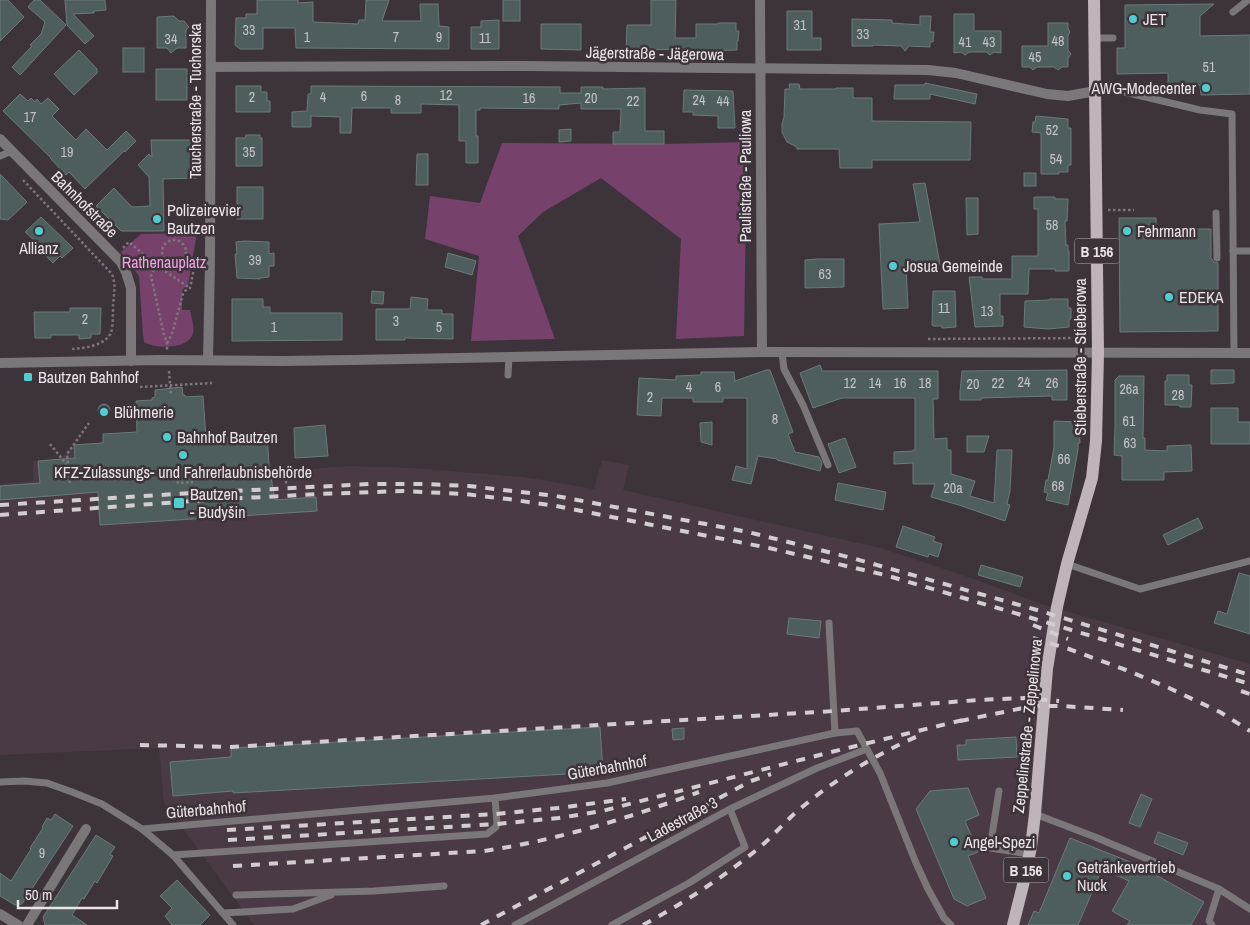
<svg xmlns="http://www.w3.org/2000/svg" width="1250" height="925" viewBox="0 0 1250 925" font-family="'Archivo Narrow',sans-serif">
	<rect width="100%" height="100%" fill="#3d333b"/>
	<path fill="#4a3a46" d="M185 395 186 397 203 396 206 438 267 432 269 466 286 471 348 466 412 468 524 477 594 489 602 460 629 465 623 490 881 548 977 580 1038 603 1250 664V925H254L164 803 159 748 0 755V484L33 481V461L60 459 74 445 103 443V434L119 433V437L137 436 136 401 152 400V398Z"/>
	<g fill="#76426c">
		<path d="M747 142 744 336 676 339 681 239 601 178 543 212 518 236 555 339 471 341 479 256 425 239 430 196 480 203 502 143 664 144Z"/>
		<path d="M197 233 188 285 182 290V310H190C191 317 195 327 193 333 189 350 155 349 144 342L143 335 139 276 121 252 141 234Z"/>
	</g>
	<g fill="#4e5e5e" stroke="#6a7a7a">
		<path d="M0 0H8L24 17 0 41Z"/>
		<path d="M34 0H40L66 25 20 75 12 67 32 46 30 45 41 34 45 22 28 7Z"/>
		<path d="M65 0H105L106 10 94 11V13L73 14 94 36 85 44 67 25Z"/>
		<path d="M257 0H298V3L313 2V22L358 24 359 20H365L366 0H389L382 21H421L420 4H438L439 26 449 27V49L296 48 295 28H263V49H240L235 45 236 18H246V14H257Z"/>
		<rect x="503" y="0" width="17" height="21"/>
		<path d="M651 0H676L675 38H696V24H718V23H736V31H739L738 41H737V50L701 51 694 50 626 49 627 25H651Z"/>
		<path d="M1214 4 1200 16V36L1250 35V94L1201 95 1200 85 1168 86V73L1117 74V48H1125V5Z"/>
		<path d="M787 11H812V38H821V50H787Z"/>
		<path d="M954 14H974V31H1001V53L994 52 990 55 986 52H969L965 55 961 52 954 53Z"/>
		<path d="M174 16 179 21H184L189 27 186 30V48H177L171 53 167 48H157V17Z"/>
		<path d="M920 16H931L930 32H934L933 42H930V47L909 46 905 51 901 46 873 45V46H852V19L892 20V23L920 25Z"/>
		<path d="M499 20V49H471V27H481V21Z"/>
		<path d="M1048 23H1068V28L1070 32 1068 36V50L1071 54 1068 58V67H1062L1058 70 1054 67H1037L1033 70 1030 67H1022V46H1048Z"/>
		<path d="M541 24H581V50L541 49Z"/>
		<rect x="123" y="48" width="21" height="24"/>
		<path d="M79 50 97 69V73L74 95 54 74Z"/>
		<rect x="156" y="69" width="31" height="31"/>
		<path d="M925 83 977 94 975 104 930 94V99H894L895 85H925Z"/>
		<path d="M789 84H799L800 89H836V88H853V98H872V121L971 122 970 160H872V168H840L839 149H797V147L787 142 782 132V124L784 117 785 89H790Z"/>
		<path d="M236 86H261V92H267V101H270V112H236Z"/>
		<path d="M311 86 560 87V93H581V87H603V89L645 88V131H664V144H613V132H620L621 109H581V103L559 105V109L480 108V110H476V136H478V163H466V141H459V105L421 104V113H391V108H352L351 133H340V117L311 116V127H292V112L307 111 308 94H311Z"/>
		<path d="M684 90 733 91 735 128H718V116L693 115V112H683Z"/>
		<path d="M20 94 28 101 31 98 35 102 37 99 41 104 48 98 59 109 52 116 76 140 86 129 107 150 126 131 136 141 125 152 124 151 85 189 69 172 66 175 50 158H51L3 111Z"/>
		<path d="M1036 116 1068 119V128H1071V165H1068V172H1059V174H1041V133L1032 132 1033 122H1035Z"/>
		<path d="M571 129V141L559 142V130Z"/>
		<path d="M246 135H260V138H262V166H236V138H245Z"/>
		<path d="M151 140H197V178L163 179 164 231H121L96 206 114 188 132 207 150 206 149 177 138 165 149 154 152 157Z"/>
		<path d="M417 154H428V185H416Z"/>
		<rect x="1024" y="173" width="12" height="13"/>
		<path d="M0 174 27 202 8 220 0 219Z"/>
		<path d="M925 183 940 264 929 266 928 262 906 267 908 308 883 309 879 224 920 222 913 184Z"/>
		<rect x="237" y="187" width="26" height="32"/>
		<path d="M1034 197H1055V199H1068L1067 221H1065L1066 245H1068V251H1069V271H1055V269H1029L1028 294H1000V316H1003V326L975 327 969 277H982V279H1012V256H1038V209H1034Z"/>
		<path d="M966 198H978V234L967 235Z"/>
		<path d="M41 217 73 248 62 258 60 256 53 263 32 242 34 240 25 232Z"/>
		<path d="M1119 218H1156V229H1211V258L1214 262 1218 263V331L1120 332Z"/>
		<path d="M245 241 269 242V254L274 253V266H269V277L260 278V279L237 278 235 254H237L236 242Z"/>
		<path d="M448 253 476 261 472 275 445 267Z"/>
		<path d="M818 259H844V287L805 288V260Z"/>
		<path d="M372 291 384 292 383 304 371 303Z"/>
		<path d="M933 291H955L956 327 942 328V326H933V325H932Z"/>
		<path d="M411 297 428 299 427 310H442V314H453V339L405 338V340H376V309H410Z"/>
		<path d="M232 299H263V307H270V313H342V340L232 341Z"/>
		<path d="M1049 299H1068V308H1071V319H1069V327L1048 329 1024 327 1025 301 1049 300Z"/>
		<path d="M70 308H101L100 334H91V338L79 339V335H51V338H35L34 312H70Z"/>
		<path d="M820 365 822 371H938V399H933L934 439 947 438V450H951V474L975 481 970 496 994 503 997 450H1012L1010 491 1007 504 1010 505 1005 521 959 505 931 497 935 484H913V463L894 464V452L913 451V450H915V398H842L813 408 800 373Z"/>
		<path d="M766 370H770L793 432 788 434 795 452 819 457 822 463 820 471 777 460V459L758 456 751 484 732 480 736 466 747 469V398H723V402H693V398H662L661 416 637 415 639 378 676 380V376L701 375V372H734L735 381Z"/>
		<path d="M1067 370V400H1052V396L981 398V400H960V392L962 371Z"/>
		<path d="M1211 370H1234V383L1211 384Z"/>
		<path d="M1167 375H1189V385H1192L1191 407H1180L1179 405H1165V381H1167Z"/>
		<path d="M1119 376H1144L1143 438H1145V450L1167 451V446L1191 445 1192 471 1164 472V480H1122V456L1114 455 1115 427V380Z"/>
		<path d="M182 387 183 395H185V397L203 396 206 438 267 432 269 466 275 500 316 497 317 511 100 525 98 492 0 500V486L40 483 38 461 75 458 74 445 103 443V434L137 432 136 401 152 400V398L155 397V390Z"/>
		<circle cx="104" cy="410" r="6"/>
		<path d="M1211 408H1238V422H1250V444H1211Z"/>
		<path d="M1054 421 1079 422 1080 443H1078V450L1068 505 1046 500 1048 493 1044 492 1046 480H1048L1054 447Z"/>
		<path d="M712 422V445L701 442 700 423Z"/>
		<path d="M325 425 328 456 295 458 294 428Z"/>
		<path d="M967 436H989L984 452H967Z"/>
		<path d="M845 438 856 467 839 473 828 444Z"/>
		<path d="M838 483 886 492 883 510 835 500Z"/>
		<path d="M1198 518 1203 528 1168 545 1163 535Z"/>
		<path d="M903 526 935 537 933 541 942 544 938 557 929 554 928 557 896 547Z"/>
		<path d="M981 565 1023 577 1020 587 978 575Z"/>
		<path d="M1239 573 1250 576V634L1214 623 1218 611 1227 614Z"/>
		<path d="M789 618 821 621 819 638 787 634Z"/>
		<path d="M600 727 603 772 233 793V791L173 796 170 762 231 757V748Z"/>
		<path d="M684 728V739L673 740 672 729Z"/>
		<path d="M1016 737 1017 757 958 760 957 745H966V740Z"/>
		<path d="M968 788 979 815 965 821 978 852 968 856 986 898 967 906 954 899 916 809 930 791Z"/>
		<path d="M1141 794 1152 799 1140 827 1129 823Z"/>
		<path d="M55 814 73 826 22 904 15 905 0 896V873L11 881 31 849 30 848 43 828 42 827 47 818 51 820Z"/>
		<path d="M1158 832 1188 843 1183 855 1154 843Z"/>
		<path d="M96 835 115 847 110 854 113 856 97 883 95 881 84 899 82 898 72 915 87 925H45L43 917Z"/>
		<path d="M1070 838 1138 865 1204 902 1191 925H1127L1130 921 1112 911 1129 881 1102 869 1078 925H1028L1034 911 1039 913Z"/>
		<path d="M177 880 210 915 200 925H172L165 916 172 908 160 896Z"/>
	</g>
	<g fill="none" stroke-linecap="round" stroke-linejoin="round">
		<g stroke="#7f767d" stroke-width="2.5" stroke-dasharray="2.5 2.5" stroke-linecap="butt">
			<path d="M23 180 112 274C116 285 114 294 113 305 113 312 113 327 111 333 104 346 85 348 72 349"/>
			<path d="M1108 210H1134"/>
			<circle cx="174" cy="252" r="12"/>
			<path d="M123 248 129 242 156 265 190 288"/>
			<path d="M185 257 196 259"/>
			<path d="M163 258 156 265 151 276 164 335 167 343V350"/>
			<path d="M928 339 1085 338"/>
			<path d="M167 343 172 334 183 294 185 291 190 288 196 259"/>
			<path d="M169 371 171 396"/>
			<path d="M140 387 212 383"/>
			<path d="M50 444 67 465"/>
			<path d="M177 471 178 483 193 482"/>
			<path d="M286 471V484"/>
			<path d="M70 483 67 454 89 423"/>
			<path d="M194 512 208 511"/>
		</g>
		<g stroke="#7b767a" stroke-width="7">
			<path d="M1233 12 1248 0"/>
			<path d="M1094 38H1113"/>
			<path d="M1095 91 1112 89 1200 110 1232 114 1234 353"/>
			<path d="M0 156 12 151"/>
			<path d="M1216 213 1217 258"/>
			<path d="M1233 251H1250"/>
			<path d="M782 353 784 369 803 405 828 465"/>
			<path d="M508 375 509 357"/>
			<path d="M1067 564 1140 589 1250 561"/>
			<path d="M829 623 835 733"/>
			<path d="M0 782 24 781 47 783 72 792 102 804 142 829 495 798 607 783 835 733 857 731 880 773 916 863 928 889 944 918 951 925"/>
			<path d="M999 791 990 848 1029 854"/>
			<path d="M1035 814 1095 837 1219 889 1250 909"/>
			<path d="M142 829 173 855 233 925"/>
			<path d="M173 855 487 834 496 827 497 824 495 798"/>
			<path d="M236 895 374 891 444 886"/>
			<path d="M224 913 293 909 331 895"/>
			<path d="M515 925 730 809 817 768 867 749"/>
			<path d="M612 925 689 883 745 847 730 809"/>
			<path d="M1212 925 1209 921 1219 889"/>
		</g>
		<g stroke="#7b767a" stroke-width="10">
			<path d="M760 0 762 352"/>
			<path d="M211 67 524 66 928 70 956 73 1047 94 1068 96 1095 91"/>
			<path d="M0 139 121 262 126 272 131 288V361"/>
			<path d="M0 914 18 925"/>
			<path d="M27 925 86 829"/>
		</g>
		<g stroke="#7b767a" stroke-width="10">
			<path d="M208 360 210 262 211 0"/>
			<path d="M0 363 160 360 282 361 352 360 762 352 1250 353"/>
		</g>
		<path stroke="#bfb4bc" stroke-width="12" d="M1013 925 1023 885 1031 847 1035 814 1047 669 1057 607 1067 564 1092 478 1096 441 1098 353 1094 0"/>
		<g stroke="#d3ccd1" stroke-width="4" stroke-dasharray="9 9" stroke-linecap="butt">
			<path d="M0 505 176 494 370 484H424L469 486 556 496 748 532 852 558 1037 610 1250 675"/>
			<path d="M0 515 207 500 319 494 403 491 464 494 508 499 556 506 769 548 885 575 1035 619 1250 684"/>
			<path d="M1033 625 1068 639"/>
			<path d="M1033 638 1069 649 1126 670 1169 688 1220 712 1250 731"/>
			<path d="M1241 691 1250 694"/>
			<path d="M960 721 1033 706H1061L1123 710"/>
			<path d="M140 745 231 747 834 711 978 700 1025 698 1059 701"/>
			<path d="M227 830 496 814 558 808 626 799"/>
			<path d="M228 840 497 824 559 818 602 811 831 752 967 719"/>
			<path d="M233 866 484 851C558 840 629 818 699 792"/>
			<path d="M481 925 751 781 771 774"/>
			<path d="M643 925C682 904 719 880 754 852 771 839 784 822 801 808 837 778 877 754 920 735"/>
		</g>
	</g>
	<g fill="#52cdcf" stroke="#3d333b" stroke-width="2">
		<circle cx="1133" cy="19" r="5"/>
		<circle cx="1206" cy="88" r="5"/>
		<circle cx="157" cy="219" r="5"/>
		<circle cx="39" cy="231" r="5"/>
		<circle cx="1127" cy="231" r="5"/>
		<circle cx="893" cy="266" r="5"/>
		<circle cx="1169" cy="297" r="5"/>
		<rect x="23" y="372" width="10" height="10" rx="2.5"/>
		<circle cx="104" cy="412" r="5"/>
		<circle cx="167" cy="437" r="5"/>
		<circle cx="183" cy="455" r="5"/>
		<rect x="173" y="497" width="12" height="12" rx="2.5"/>
		<circle cx="954" cy="842" r="5"/>
		<circle cx="1067" cy="876" r="5"/>
	</g>
	<g text-anchor="middle" dominant-baseline="central" stroke-width="5" stroke-linejoin="round" paint-order="stroke">
		<g font-size="14" fill="#c3c2c6">
			<text x="800" y="25">31</text>
			<text x="249" y="30">33</text>
			<text x="863" y="34">33</text>
			<text x="307" y="37">1</text>
			<text x="396" y="37">7</text>
			<text x="439" y="37">9</text>
			<text x="485" y="38">11</text>
			<text x="171" y="39">34</text>
			<text x="1058" y="41">48</text>
			<text x="965" y="42">41</text>
			<text x="989" y="42">43</text>
			<text x="1035" y="57">45</text>
			<text x="1209" y="67">51</text>
			<text x="446" y="95">12</text>
			<text x="364" y="96">6</text>
			<text x="252" y="97">2</text>
			<text x="323" y="97">4</text>
			<text x="529" y="98">16</text>
			<text x="591" y="98">20</text>
			<text x="398" y="100">8</text>
			<text x="699" y="100">24</text>
			<text x="633" y="101">22</text>
			<text x="723" y="101">44</text>
			<text x="30" y="117">17</text>
			<text x="1052" y="130">52</text>
			<text x="67" y="152">19</text>
			<text x="249" y="152">35</text>
			<text x="1056" y="159">54</text>
			<text x="1052" y="225">58</text>
			<text x="255" y="260">39</text>
			<text x="825" y="274">63</text>
			<text x="944" y="308">11</text>
			<text x="987" y="311">13</text>
			<text x="85" y="319">2</text>
			<text x="396" y="321">3</text>
			<text x="274" y="327">1</text>
			<text x="439" y="327">5</text>
			<text x="1024" y="382">24</text>
			<text x="850" y="383">12</text>
			<text x="875" y="383">14</text>
			<text x="900" y="383">16</text>
			<text x="925" y="383">18</text>
			<text x="998" y="383">22</text>
			<text x="1052" y="383">26</text>
			<text x="973" y="384">20</text>
			<text x="689" y="387">4</text>
			<text x="718" y="387">6</text>
			<text x="1129" y="389">26a</text>
			<text x="1178" y="395">28</text>
			<text x="650" y="397">2</text>
			<text x="775" y="419">8</text>
			<text x="1129" y="421">61</text>
			<text x="1130" y="443">63</text>
			<text x="1064" y="459">66</text>
			<text x="1058" y="486">68</text>
			<text x="953" y="488">20a</text>
			<text x="42" y="853">9</text>
		</g>
		<g fill="#3d333b" stroke="#b6aeb4" stroke-width="1">
			<rect x="1074.5" y="238.5" width="45" height="25" rx="4"/>
			<rect x="1003.5" y="857.5" width="45" height="25" rx="4"/>
		</g>
		<g font-size="15" font-weight="bold" fill="#eae3e8">
			<text x="1097" y="251">B 156</text>
			<text x="1026" y="870">B 156</text>
		</g>
		<g font-size="16" fill="#eae3e8" stroke="#3d333b" text-anchor="start">
			<text x="1143" y="19">JET</text>
			<text x="1196" y="88" text-anchor="end">AWG-Modecenter</text>
			<text x="167" y="210">Polizeirevier<tspan x="167" dy="18">Bautzen</tspan></text>
			<text x="1137" y="231">Fehrmann</text>
			<text x="39" y="248" text-anchor="middle">Allianz</text>
			<text x="903" y="266">Josua Gemeinde</text>
			<text x="1179" y="297">EDEKA</text>
			<text x="38" y="377">Bautzen Bahnhof</text>
			<text x="114" y="412">Blühmerie</text>
			<text x="177" y="437">Bahnhof Bautzen</text>
			<text x="183" y="472" text-anchor="middle">KFZ-Zulassungs- und Fahrerlaubnisbehörde</text>
			<text x="190" y="494">Bautzen<tspan x="190" dy="18">- Budyšin</tspan></text>
			<text x="964" y="842">Angel-Spezi</text>
			<text x="1077" y="867">Getränkevertrieb<tspan x="1077" dy="18">Nuck</tspan></text>
		</g>
		<g font-size="16" fill="#eae3e8" stroke="#3d333b">
			<text transform="translate(655 53) rotate(1)">Jägerstraße - Jägerowa</text>
			<text transform="translate(195 101) rotate(-90)">Taucherstraße - Tuchorska</text>
			<text transform="translate(745 176) rotate(-90)">Paulistraße - Pauliowa</text>
			<text transform="translate(85 204) rotate(45)">Bahnhofstraße</text>
			<text transform="translate(1080 357) rotate(-90)">Stieberstraße - Stieberowa</text>
			<text transform="translate(1027 726) rotate(-84)">Zeppelinstraße - Zeppelinowa</text>
			<text transform="translate(607 767) rotate(-10)">Güterbahnhof</text>
			<text transform="translate(206 809) rotate(-5)">Güterbahnhof</text>
			<text transform="translate(682 819) rotate(-28)">Ladestraße 3</text>
		</g>
		<g font-size="16" fill="#f3a2e2" stroke="#3d333b">
			<text x="164" y="262">Rathenauplatz</text>
		</g>
	</g>
	<path d="M18 900v8h99v-8" fill="none" stroke="#eae3e8" stroke-width="2.5"/>
	<text x="25" y="900" font-size="15" fill="#eae3e8" stroke="#3d333b" stroke-width="4" paint-order="stroke">50 m</text>
</svg>
